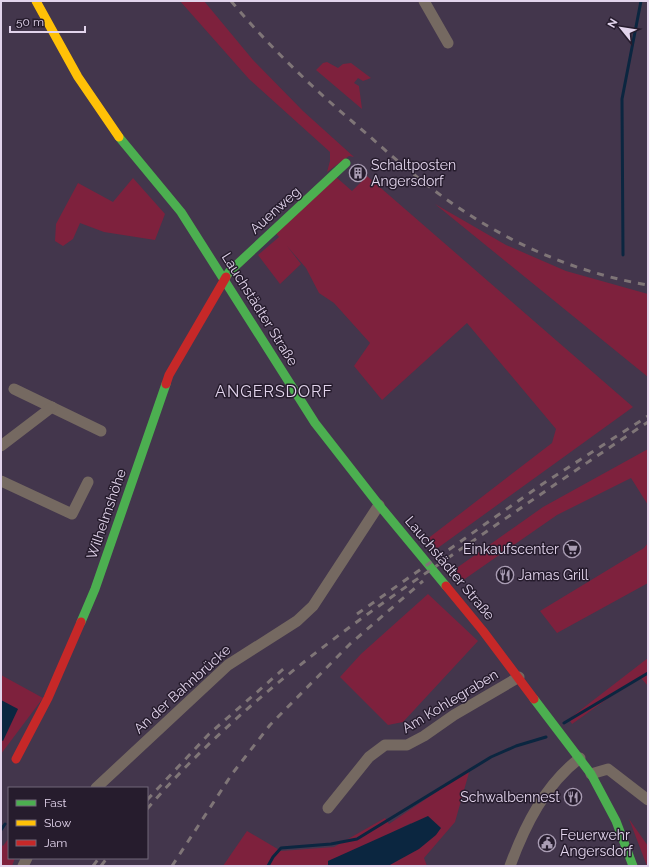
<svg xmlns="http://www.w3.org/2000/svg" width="649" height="867" viewBox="0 0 649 867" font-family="Raleway,sans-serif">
	<rect width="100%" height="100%" fill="#43364c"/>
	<g fill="#7e213d">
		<path d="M180 1H204L253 60 303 111 354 157 349 156 327 172 330 161V152L249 79Z"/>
		<path d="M327 62 338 68 343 64 351 63 371 78 363 81 358 78 354 83 359 86 362 109 316 70 323 63Z"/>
		<path d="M367 176 633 407 435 550 426 540 552 443 556 429 467 323 382 400 354 366 370 343 334 303 319 293 306 268 287 246 301 264 280 284 258 255 279 237 275 232 336 177 352 191Z"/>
		<path d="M133 178 165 214 155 240 104 232 80 223 73 239 63 246 55 241 56 224 78 183 113 202Z"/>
		<path d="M435 204 506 245 566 271 648 294V377Z"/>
		<path d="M648 449V505L631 478 557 515 459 583 451 572 543 507Z"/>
		<path d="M648 543V583L557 633 540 611 644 548Z"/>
		<path d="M428 594 478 641 403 722 388 725 340 677 361 654Z"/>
		<path d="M648 658V686L641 678 607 699 572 724 569 719Z"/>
		<path d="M1 675 43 698 1 754Z"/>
		<path d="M470 769 455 822 424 858 427 866H388L398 860 411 823 364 847 328 861V866H223L247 831 281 851 334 847 385 818 389 824Z"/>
		<path d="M629 819 648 846V866H647Z"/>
		<path d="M9 838V858H15L12 866H1V844L3 846Z"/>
	</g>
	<g fill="#0b2640">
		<path d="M1 700 18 709 3 741 1 740Z"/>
		<path d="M428 816 441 828 436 835 419 849 388 866H328V861Z"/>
	</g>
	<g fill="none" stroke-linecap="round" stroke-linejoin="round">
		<g stroke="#0b2640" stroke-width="3">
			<path d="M623 255 622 99 641 1"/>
			<path d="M564 723 648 673"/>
			<path d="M1 830 5 824"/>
			<path d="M268 866 273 857 281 848 331 844 357 839 491 757 516 746 546 737"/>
		</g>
		<g stroke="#756961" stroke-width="11">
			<path d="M424 1 448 43"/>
			<path d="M14 389 101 431"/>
			<path d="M1 446 52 407"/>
			<path d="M1 481 72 514 88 482"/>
			<path d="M591 774 608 769 648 800"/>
			<path d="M96 788 228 665 297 621 313 606 379 505"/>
			<path d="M328 808 369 757 385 745H407L424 736 454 715 519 677"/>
			<path d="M23 866 27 858"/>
			<path d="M510 866C525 825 545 785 580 758"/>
		</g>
		<g stroke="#4caf50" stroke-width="9">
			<path d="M119 137 181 212 315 423 379 505 446 586"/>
			<path d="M226 277 229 272 346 163"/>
			<path d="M81 622 95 589 166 384"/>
			<path d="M534 699 591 774 616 821 633 866"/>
		</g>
		<path stroke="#ffc107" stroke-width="9" d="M36 1 78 77 119 137"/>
		<g stroke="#c62828" stroke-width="9">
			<path d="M166 384 169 375 226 277"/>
			<path d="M446 586 483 631 534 699"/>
			<path d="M16 759 48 698 81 622"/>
		</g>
		<g stroke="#7f7577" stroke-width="3" stroke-dasharray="7 7" stroke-linecap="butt">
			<path d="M231 1C272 50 318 93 367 134 396 160 426 186 459 208 515 246 581 274 648 285"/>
			<path d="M357 614 541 485 648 416"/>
			<path d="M147 800 209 734 288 665"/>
			<path d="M147 809C232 711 335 635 442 562 511 515 578 468 648 422"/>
			<path d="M93 866 99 858"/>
			<path d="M101 866 107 858"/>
			<path d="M172 866 232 774 270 725 350 644 423 581"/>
		</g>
	</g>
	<defs>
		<symbol id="building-ring" viewBox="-11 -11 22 22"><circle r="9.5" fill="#261c2d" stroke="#aa9db4" stroke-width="1.5"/><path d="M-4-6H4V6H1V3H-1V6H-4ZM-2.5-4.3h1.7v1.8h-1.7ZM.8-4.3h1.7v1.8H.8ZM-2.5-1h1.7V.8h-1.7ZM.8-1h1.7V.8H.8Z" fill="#aa9db4"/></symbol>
		<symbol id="supermarket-ring" viewBox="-11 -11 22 22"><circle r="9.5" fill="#261c2d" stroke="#aa9db4" stroke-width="1.5"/><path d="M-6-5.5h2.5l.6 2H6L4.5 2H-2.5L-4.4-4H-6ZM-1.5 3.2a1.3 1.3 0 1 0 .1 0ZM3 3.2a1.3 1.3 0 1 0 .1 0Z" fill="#aa9db4"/></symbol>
		<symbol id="restaurant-ring" viewBox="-11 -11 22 22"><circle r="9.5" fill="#261c2d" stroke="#aa9db4" stroke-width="1.5"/><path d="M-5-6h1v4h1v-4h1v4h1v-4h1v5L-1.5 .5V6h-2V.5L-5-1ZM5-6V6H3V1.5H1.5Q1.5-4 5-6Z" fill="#aa9db4"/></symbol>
		<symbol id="civic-ring" viewBox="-11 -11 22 22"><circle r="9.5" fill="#261c2d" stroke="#aa9db4" stroke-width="1.5"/><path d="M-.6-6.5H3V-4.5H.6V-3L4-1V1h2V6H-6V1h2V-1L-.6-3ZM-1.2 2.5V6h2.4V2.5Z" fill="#aa9db4"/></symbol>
	</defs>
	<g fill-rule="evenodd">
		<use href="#building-ring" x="348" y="163" width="20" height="20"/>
		<use href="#supermarket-ring" x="562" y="539" width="20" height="20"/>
		<use href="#restaurant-ring" x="495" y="565" width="20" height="20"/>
		<use href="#restaurant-ring" x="563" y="787" width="20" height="20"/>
		<use href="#civic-ring" x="537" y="833" width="20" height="20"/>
	</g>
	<g text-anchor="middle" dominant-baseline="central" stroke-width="3" stroke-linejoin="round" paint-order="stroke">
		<g font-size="14" fill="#e2d4ec" stroke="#261c2d" text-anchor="start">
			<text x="371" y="165">Schaltposten<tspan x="371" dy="16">Angersdorf</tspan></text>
			<text x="559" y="549" text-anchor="end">Einkaufscenter</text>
			<text x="518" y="575">Jamas Grill</text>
			<text x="560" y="797" text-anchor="end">Schwalbennest</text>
			<text x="560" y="835">Feuerwehr<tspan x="560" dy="16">Angersdorf</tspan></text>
		</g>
		<g font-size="14" fill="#e2d4ec" stroke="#261c2d">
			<text transform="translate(275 210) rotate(-42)">Auenweg</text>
			<text transform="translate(260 309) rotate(58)">Lauchstädter Straße</text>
			<text transform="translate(106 514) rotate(-71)">Wilhelmshöhe</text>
			<text transform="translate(450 568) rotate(50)">Lauchstädter Straße</text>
			<text transform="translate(182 689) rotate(-42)">An der Bahnbrücke</text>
			<text transform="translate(450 701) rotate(-31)">Am Kohlegraben</text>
		</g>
		<g font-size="16" letter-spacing="1" fill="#e2d4ec" stroke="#261c2d">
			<text x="274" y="391">ANGERSDORF</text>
		</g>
	</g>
	<rect width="649" height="867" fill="none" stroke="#e2d4ec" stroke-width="4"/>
	<rect x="8" y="787" width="140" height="72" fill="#261c2d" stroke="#716679"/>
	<rect x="16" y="800" width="20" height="6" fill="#4caf50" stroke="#716679"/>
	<text x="44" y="807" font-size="12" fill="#e2d4ec">Fast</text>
	<rect x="16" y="820" width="20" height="6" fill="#ffc107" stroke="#716679"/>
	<text x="44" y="827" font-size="12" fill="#e2d4ec">Slow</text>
	<rect x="16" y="840" width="20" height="6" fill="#c62828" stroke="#716679"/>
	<text x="44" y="847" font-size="12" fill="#e2d4ec">Jam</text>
	<g transform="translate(621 28) rotate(300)" stroke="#261c2d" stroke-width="3" paint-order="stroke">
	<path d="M0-3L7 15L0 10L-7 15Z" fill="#e2d4ec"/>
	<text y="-6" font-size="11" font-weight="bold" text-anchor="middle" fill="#e2d4ec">N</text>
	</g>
	<path d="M10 26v6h75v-6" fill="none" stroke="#e2d4ec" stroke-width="2"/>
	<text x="16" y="26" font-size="12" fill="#e2d4ec" stroke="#261c2d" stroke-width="3" paint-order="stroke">50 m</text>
</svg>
